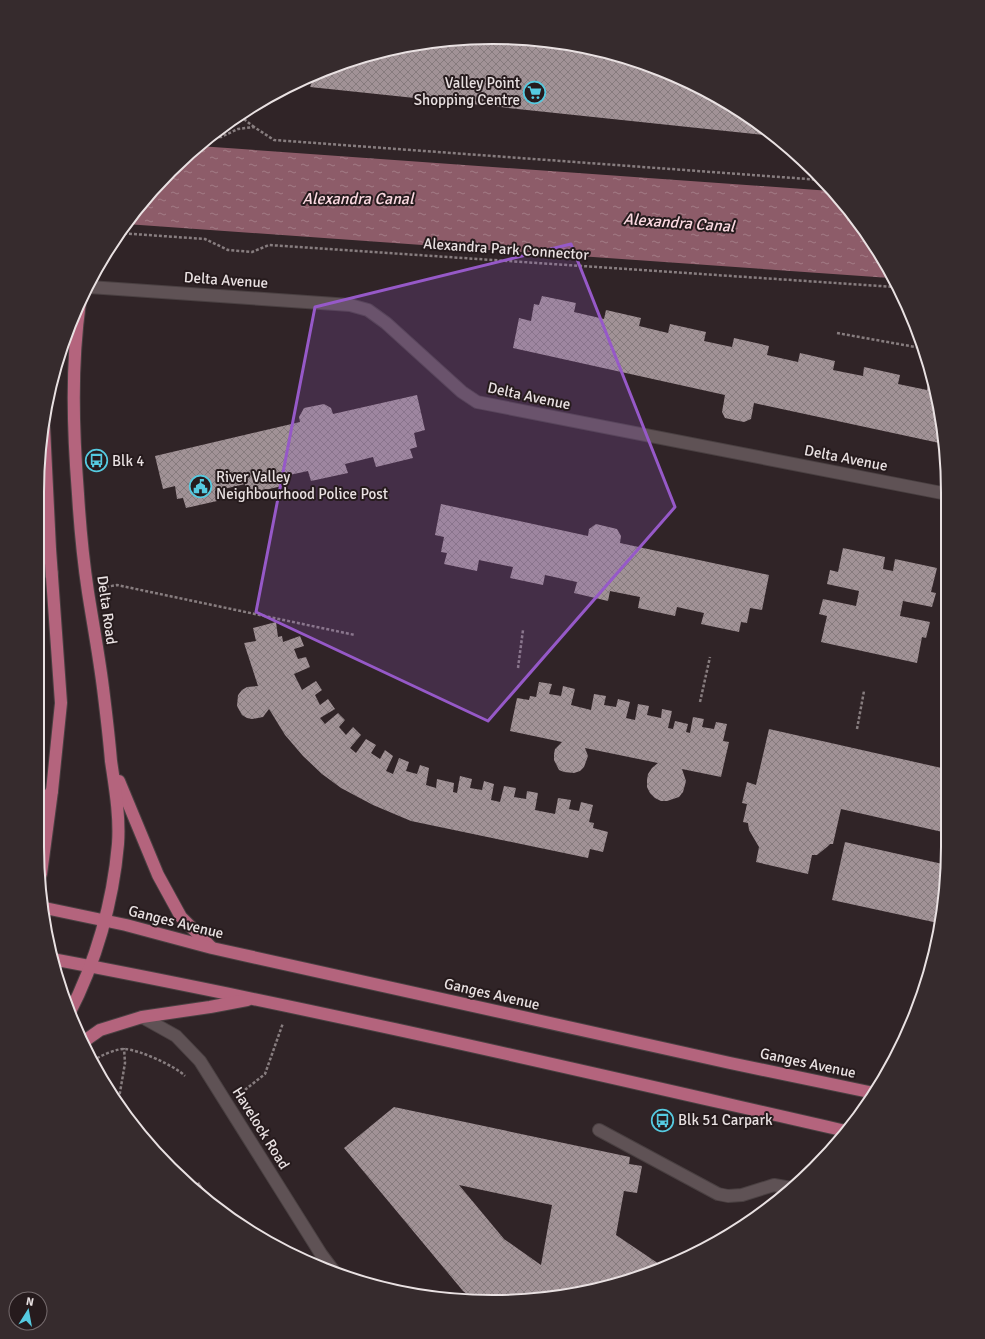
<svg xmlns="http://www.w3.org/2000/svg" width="985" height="1339" viewBox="0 0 985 1339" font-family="Signika,sans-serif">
	<defs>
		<pattern id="water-ripples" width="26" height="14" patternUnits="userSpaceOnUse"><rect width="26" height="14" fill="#8d5c69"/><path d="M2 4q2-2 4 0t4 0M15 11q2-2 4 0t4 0" fill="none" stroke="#a27b85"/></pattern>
		<pattern id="building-cross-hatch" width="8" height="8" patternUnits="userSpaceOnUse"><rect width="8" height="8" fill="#a19296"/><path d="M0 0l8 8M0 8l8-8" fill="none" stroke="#867b7d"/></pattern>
	</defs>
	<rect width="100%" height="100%" fill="#302427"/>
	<path fill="url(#water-ripples)" d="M199 146 831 191 854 215 890 278 126 224 150 192Z"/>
	<g fill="url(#building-cross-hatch)" fill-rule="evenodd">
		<path d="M462 38 552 41 639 61 720 98 774 136 310 87 315 75 374 53Z"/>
		<path d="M542 296 576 303 574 312 604 319 606 310 641 318 639 326 668 333 670 324 706 332 704 341 732 347 734 338 769 346 767 355 798 362 800 353 835 361 833 370 863 376 864 367 900 375 898 384 927 390 928 382H931L944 433V444L754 403 751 419 744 422 725 418 722 412 725 395 513 348 519 318 531 321 534 304 539 305Z"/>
		<path d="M417 395 425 430 414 433 417 447 410 449 413 458 376 467 373 457 345 464 348 473 311 481 308 471 280 477 282 486 248 494 245 484 215 491 217 501 186 508 183 498 177 499 175 486 163 489 155 456 300 422 299 417 304 408 324 404 331 408 333 414Z"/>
		<path d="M441 504 588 536 589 529 596 524 617 529 621 536 620 543 769 575 762 610 750 608 747 623 741 622 739 632 701 624 704 613 677 607 675 616 638 608 640 597 610 591 608 601 574 593 577 582 545 575 543 585 510 578 513 567 479 560 477 571 444 564 447 553 441 552 444 537 435 535Z"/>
		<path d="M843 548 885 557 883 569 893 571 895 559 937 568 931 592 936 593 932 607 903 601 900 616 930 622 926 638 922 637 917 663 821 642 827 616 819 614 823 599 856 606 859 591 827 584 830 570 838 572Z"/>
		<path d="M276 622 278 637 282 636 283 642 300 636 304 646 294 649 298 659 306 657 310 667 294 674 302 690 316 681 322 690 315 695 320 705 328 699 335 709 320 718 325 724 338 713 345 720 339 727 346 735 353 727 361 735 350 748 356 753 366 739 376 745 371 753 380 759 385 750 393 756 386 771 393 774 399 758 409 762 406 771 417 774 420 765 429 768 426 785 436 788 437 779 454 783 453 792 457 793 460 776 472 779 470 788 482 790 484 781 494 784 491 800 500 802 504 786 516 788 514 797 526 799 527 791 538 793 535 810 555 814 558 798 571 800 569 809 579 811 581 802 593 805 589 822 594 823 593 828 608 832 603 852 590 849 588 858 411 821 373 805 341 788 322 774 303 756 285 735 269 709 263 717 252 719 247 718 242 715 237 706 238 695 242 690 247 687 258 686 244 643 256 641 253 628Z"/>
		<path d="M539 682 552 684 549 694 561 696 563 686 575 689 571 705 591 710 594 694 606 696 604 705 616 707 618 699 630 702 626 718 635 720 638 704 649 706 647 715 661 718 662 709 672 711 668 728 673 729 675 721 688 724 686 732 690 733 693 717 704 719 702 727 714 729 716 722 727 724 723 741 729 742 721 777 682 769 686 781 683 792 679 797 667 801H661L655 798 650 793 647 787V780L648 774 652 768 658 763 585 748 588 756 584 767 580 771 574 773 564 772 559 770 554 760V754L555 749 562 742 510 731 517 698 529 700 530 696 536 697Z"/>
		<path d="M769 729 946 769 947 833 841 809 833 844H830L827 847 817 855H812L808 874 756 862 759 847 749 830 748 823 743 822 747 804 742 803 747 782 756 785Z"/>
		<path d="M845 842 947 865V877L938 923 832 900Z"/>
		<path d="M394 1107 630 1157 629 1164 642 1166 637 1193 624 1191 616 1235 665 1268 552 1298H472L463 1291 344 1148ZM459 1185 552 1205 541 1265 504 1239Z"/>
		<path d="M199 1182 213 1203 191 1187Z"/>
	</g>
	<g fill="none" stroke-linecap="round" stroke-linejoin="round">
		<defs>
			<g id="lane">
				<path d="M38 570 52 573"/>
				<path d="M599 1130 718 1194 728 1196 742 1195 774 1185 791 1188"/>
			</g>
			<g id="street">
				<path d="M89 287 350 305 368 310 386 323 462 392 477 402 942 493"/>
				<path d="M142 1017 176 1036 200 1061 321 1254 336 1274"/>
			</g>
			<g id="primary">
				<path d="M119 781 158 875 181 917 211 947"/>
				<path d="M37 809 52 791"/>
				<path d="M41 874 52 791 61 703 50 549 44 427"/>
				<path d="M45 908 126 925 212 948 730 1063 874 1093"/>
				<path d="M52 959C318 1009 582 1071 846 1131"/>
				<path d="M69 1014C96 962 113 902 118 844 120 816 115 788 111 761 109 737 106 712 103 688 99 656 93 624 88 592 83 559 80 527 78 494 73 430 71 366 80 302"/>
				<path d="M83 1042 100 1030 142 1017 210 1007 247 1000"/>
			</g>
		</defs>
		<use href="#lane" stroke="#4a4042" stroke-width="14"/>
		<use href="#street" stroke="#4a4042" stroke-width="14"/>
		<use href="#primary" stroke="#4a4042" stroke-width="14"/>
		<g stroke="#877d7f" stroke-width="2.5" stroke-dasharray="3 2" stroke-linecap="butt">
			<path d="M240 116 254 127"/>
			<path d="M209 137H221L238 129 254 127 274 140 821 180"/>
			<path d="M119 233 205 239 228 250 252 252 269 245 895 287"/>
			<path d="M837 333 921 348"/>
			<path d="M106 587 117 585 355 635"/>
			<path d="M518 668 523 630"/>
			<path d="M700 702 710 657"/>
			<path d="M857 729 864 691"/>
			<path d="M93 1061C99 1056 118 1048 125 1049 140 1050 175 1066 185 1076"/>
			<path d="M241 1093 265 1074 283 1023"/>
			<path d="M118 1104 125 1063 124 1048"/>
		</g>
		<use href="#lane" stroke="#5f5255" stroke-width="12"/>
		<use href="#street" stroke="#5f5255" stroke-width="12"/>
		<use href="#primary" stroke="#b4647d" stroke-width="12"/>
	</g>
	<path fill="#9659c8" fill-opacity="0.2" stroke="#9659c8" stroke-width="3" stroke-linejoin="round" d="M571 244 675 507 488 721 256 612 315 307Z"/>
	<defs>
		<symbol id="supermarket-ring" viewBox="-11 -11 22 22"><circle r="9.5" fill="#261b1d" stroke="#55cae0" stroke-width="1.5"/><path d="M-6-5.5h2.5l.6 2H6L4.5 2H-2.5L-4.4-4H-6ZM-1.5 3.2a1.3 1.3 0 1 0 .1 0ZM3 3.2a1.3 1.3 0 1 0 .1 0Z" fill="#55cae0"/></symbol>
		<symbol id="bus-ring" viewBox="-11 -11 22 22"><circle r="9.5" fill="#261b1d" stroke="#55cae0" stroke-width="1.5"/><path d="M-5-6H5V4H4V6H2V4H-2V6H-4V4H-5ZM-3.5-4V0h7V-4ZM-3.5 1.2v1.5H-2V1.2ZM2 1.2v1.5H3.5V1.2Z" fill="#55cae0"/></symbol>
		<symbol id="civic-ring" viewBox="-11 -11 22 22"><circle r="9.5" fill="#261b1d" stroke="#55cae0" stroke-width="1.5"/><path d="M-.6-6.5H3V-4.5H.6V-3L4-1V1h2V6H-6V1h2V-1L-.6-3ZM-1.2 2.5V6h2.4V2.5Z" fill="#55cae0"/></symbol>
	</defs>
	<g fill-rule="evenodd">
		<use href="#supermarket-ring" x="522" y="80" width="25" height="25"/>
		<use href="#bus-ring" x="84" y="448" width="25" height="25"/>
		<use href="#civic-ring" x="188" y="474" width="25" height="25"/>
		<use href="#bus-ring" x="650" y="1108" width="25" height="25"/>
	</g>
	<g text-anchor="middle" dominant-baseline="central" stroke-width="4" stroke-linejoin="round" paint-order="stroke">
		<g font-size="15" fill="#e9e1e2" stroke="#261b1d" text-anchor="start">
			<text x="520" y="83" text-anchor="end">Valley Point<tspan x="520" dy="17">Shopping Centre</tspan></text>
			<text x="112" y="461">Blk 4</text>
			<text x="216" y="477">River Valley<tspan x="216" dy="17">Neighbourhood Police Post</tspan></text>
			<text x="678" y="1120">Blk 51 Carpark</text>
		</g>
		<g font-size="15" fill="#e9e1e2" stroke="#261b1d">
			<text transform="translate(506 249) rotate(4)">Alexandra Park Connector</text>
			<text transform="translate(226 280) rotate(4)">Delta Avenue</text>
			<text transform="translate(529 396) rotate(12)">Delta Avenue</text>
			<text transform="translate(846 458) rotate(11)">Delta Avenue</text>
			<text transform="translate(107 610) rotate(82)">Delta Road</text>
			<text transform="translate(176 922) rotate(14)">Ganges Avenue</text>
			<text transform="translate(492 994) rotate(13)">Ganges Avenue</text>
			<text transform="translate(808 1063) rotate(12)">Ganges Avenue</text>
			<text transform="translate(261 1128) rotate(58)">Havelock Road</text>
		</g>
		<g font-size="16" font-style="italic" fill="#fbd9e1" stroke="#261b1d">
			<text x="358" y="199">Alexandra Canal</text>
			<text transform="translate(679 223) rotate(4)">Alexandra Canal</text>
		</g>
	</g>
	<path d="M0 0H985V1339H0ZM492 44H493A448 448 0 0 1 941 492V847A448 448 0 0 1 493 1295H492A448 448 0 0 1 44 847V492A448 448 0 0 1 492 44Z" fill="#362b2d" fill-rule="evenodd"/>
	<path fill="none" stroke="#e9e1e2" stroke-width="2" d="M492 44H493A448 448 0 0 1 941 492V847A448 448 0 0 1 493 1295H492A448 448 0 0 1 44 847V492A448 448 0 0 1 492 44Z"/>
	<g transform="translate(28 1311) rotate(11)"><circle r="19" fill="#261b1d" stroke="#746a6c"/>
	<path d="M0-3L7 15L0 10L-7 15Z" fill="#55cae0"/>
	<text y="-6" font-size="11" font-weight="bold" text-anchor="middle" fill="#e9e1e2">N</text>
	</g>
</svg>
